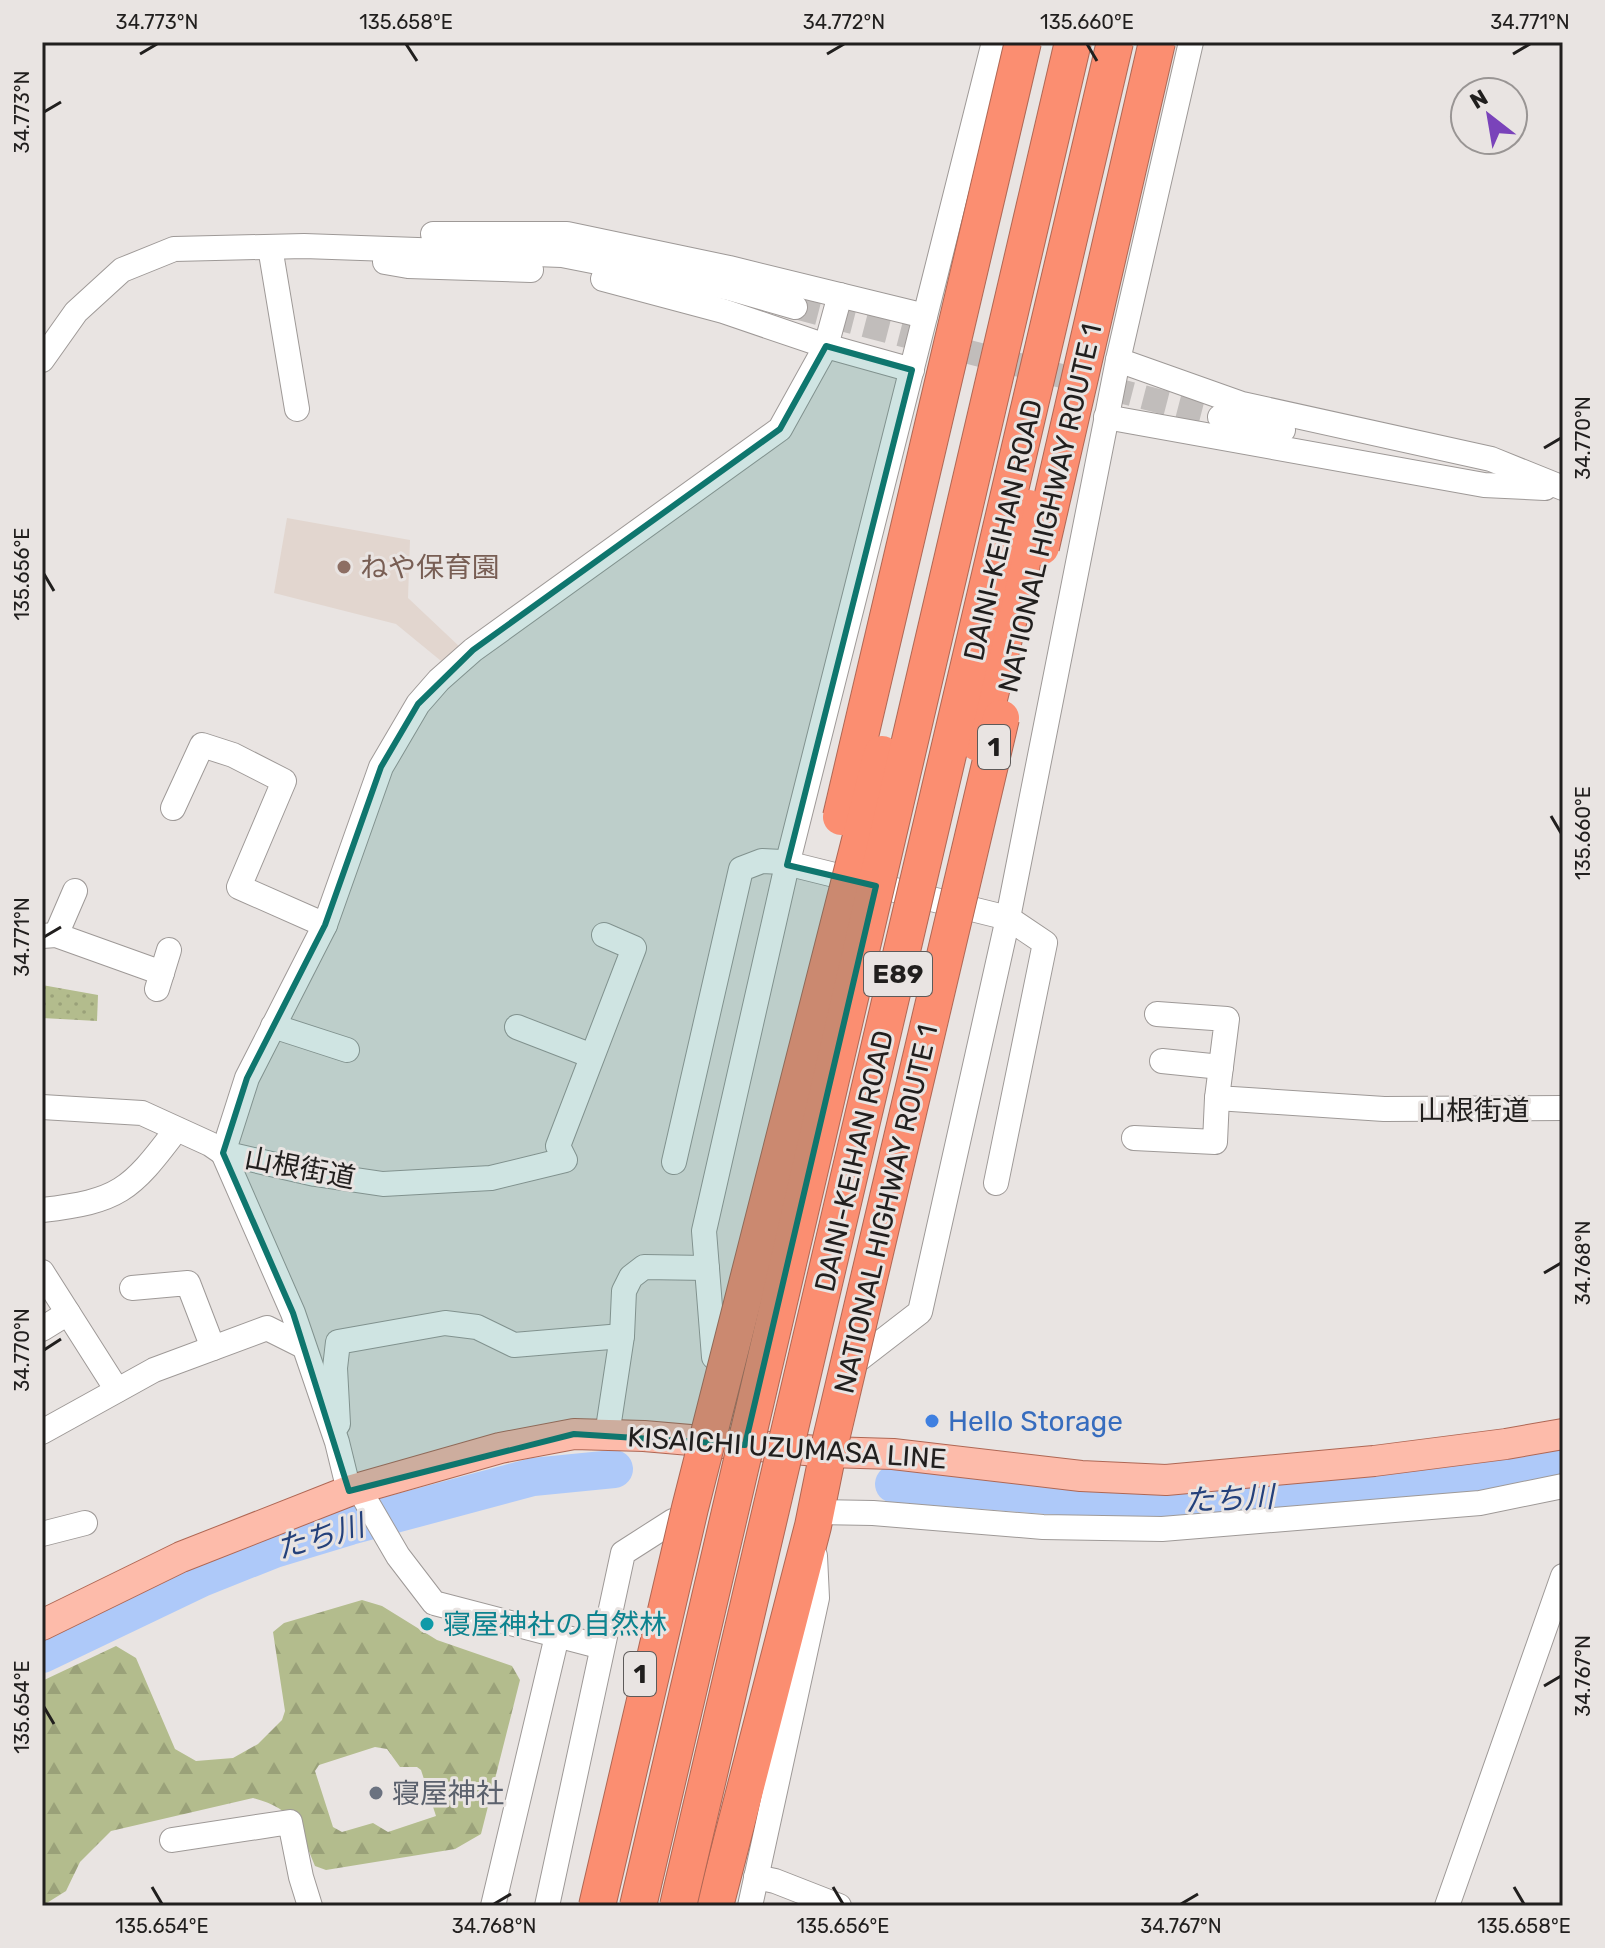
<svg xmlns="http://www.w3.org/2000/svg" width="1605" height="1948" viewBox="0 0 1605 1948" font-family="Rubik,'Noto Sans JP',sans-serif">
	<defs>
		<pattern id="forest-firs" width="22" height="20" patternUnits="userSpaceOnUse" patternTransform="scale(2)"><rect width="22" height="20" fill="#b3bc8d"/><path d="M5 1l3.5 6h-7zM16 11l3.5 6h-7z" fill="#9aa179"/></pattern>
		<pattern id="park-dots" width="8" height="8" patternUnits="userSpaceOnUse" patternTransform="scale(2)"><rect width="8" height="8" fill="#b3bc8d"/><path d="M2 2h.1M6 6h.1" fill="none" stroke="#9aa179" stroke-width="1.8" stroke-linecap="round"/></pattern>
	</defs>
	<rect width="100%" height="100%" fill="#e9e4e2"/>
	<path fill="#e2d6cf" d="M287 518 410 540 408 598 462 649 446 665 396 624 274 593Z"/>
	<path fill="url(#forest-firs)" fill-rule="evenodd" d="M362 1600 382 1606 437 1640 512 1666 520 1680 481 1834 455 1849 326 1870 315 1866C300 1829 295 1809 253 1798L111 1831 80 1862 66 1891 42 1906V1681L116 1646 136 1658 175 1749 196 1761 233 1758 258 1744 282 1720 285 1711 273 1632 284 1623ZM375 1747 387 1749 400 1767H417L421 1770 436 1816 388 1832 373 1823 342 1832 333 1827 315 1771 319 1765Z"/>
	<path fill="url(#park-dots)" d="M42 985 98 995 97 1021 42 1018Z"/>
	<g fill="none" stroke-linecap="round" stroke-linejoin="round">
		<g stroke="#aec9f9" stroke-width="38">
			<path d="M894 1484C1001 1490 1107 1503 1214 1503 1262 1503 1311 1496 1359 1491 1427 1483 1495 1475 1563 1463"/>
			<path d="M42 1654 201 1578 274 1549 350 1526 533 1477 614 1469"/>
		</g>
		<path stroke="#c1bdbb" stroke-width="24" stroke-dasharray="24 12" stroke-linecap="butt" d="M795 307 1220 417"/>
		<defs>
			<g id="minor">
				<path d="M433 234H567L729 268 925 316"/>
				<path d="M270 247 297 409"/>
				<path d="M385 262 408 266 531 270"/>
				<path d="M603 279 723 311 826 346 912 370"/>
				<path d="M42 360 76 312 122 270 174 249 304 246 562 255 729 288 795 307"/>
				<path d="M1118 360 1242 404 1491 459 1563 488"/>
				<path d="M1106 417 1484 485 1545 488"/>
				<path d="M1220 417 1283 430"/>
				<path d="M173 808 202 745 233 755 284 781 239 887 325 925"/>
				<path d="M56 935 75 891"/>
				<path d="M42 936 56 935 162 973"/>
				<path d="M157 989 169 950"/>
				<path d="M1157 1014 1227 1019 1217 1098 1384 1109 1563 1108"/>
				<path d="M273 1026 347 1050"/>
				<path d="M517 1027 592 1056"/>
				<path d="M1162 1061 1221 1067"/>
				<path d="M42 1107 142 1113 210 1144 223 1153 315 1174 383 1184 491 1178 565 1160 558 1146 634 948 604 935"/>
				<path d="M1134 1138 1215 1142 1217 1098"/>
				<path d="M674 1162 741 869 762 861 782 862 1008 918 1045 943 996 1183"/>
				<path d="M42 1210C119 1201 130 1191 176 1130"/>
				<path d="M42 1272 117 1390"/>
				<path d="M132 1288 188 1283 213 1348"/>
				<path d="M42 1329 68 1313"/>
				<path d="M714 1357 704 1231 787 865 994 42"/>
				<path d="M850 1366 920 1312 1008 918 1118 360 1191 42"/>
				<path d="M338 1424 335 1368 338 1342 445 1323 477 1327 514 1345 622 1336"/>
				<path d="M42 1432 154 1370 267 1328 303 1346"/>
				<path d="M607 1435 622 1336 624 1291 631 1277 644 1267 707 1268"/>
				<path d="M359 1489 398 1556 434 1603 602 1647"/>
				<path d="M349 1491 337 1442 293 1313 223 1153 247 1078 325 925 381 767 418 704 439 680 473 650 780 429 826 346 840 295"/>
				<path d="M816 1512 873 1513 1043 1527 1162 1529 1480 1503 1563 1486"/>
				<path d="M42 1534 85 1523"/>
				<path d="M172 1840 290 1822 301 1877 310 1906"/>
				<path d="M756 1877 775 1881 839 1906"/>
				<path d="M493 1906 557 1636"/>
				<path d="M547 1906 623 1553 673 1521"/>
				<path d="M750 1906 817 1598 815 1556"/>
				<path d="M1447 1906 1563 1576"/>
			</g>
			<path id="major" d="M42 1625 181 1557 349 1491 500 1448 574 1434 644 1436 828 1452 893 1454 1081 1476 1166 1480 1374 1461 1506 1444 1563 1434"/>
			<path id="highway" d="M715 1906 813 1526 828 1452"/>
		</defs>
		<use href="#minor" stroke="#9e9997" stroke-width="26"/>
		<use href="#major" stroke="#af6754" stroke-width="32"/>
		<use href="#highway" stroke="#af6754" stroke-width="38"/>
		<use href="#minor" stroke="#fff" stroke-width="24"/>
		<use href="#major" stroke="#fdbbaa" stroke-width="30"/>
		<use href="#highway" stroke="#fb8e71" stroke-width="36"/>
		<defs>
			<g id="highway-bridge">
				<path d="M1041 547 1157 42"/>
				<path d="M978 743 1021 570 1029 508"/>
				<path d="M841 817 1023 42"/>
				<path d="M828 1452 1001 718"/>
				<path d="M597 1906 690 1508 882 754"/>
				<path d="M638 1906 1073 42"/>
				<path d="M678 1906 1115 42"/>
			</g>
		</defs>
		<use href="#highway-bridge" stroke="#af6754" stroke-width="38" stroke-linecap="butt"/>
		<use href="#highway-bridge" stroke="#fb8e71" stroke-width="36"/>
	</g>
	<path fill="#0f766e" fill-opacity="0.2" stroke="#0f766e" stroke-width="6" stroke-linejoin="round" d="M826 346 912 370 787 865 876 886 745 1445 574 1434 349 1491 293 1313 223 1153 247 1078 325 925 381 767 418 704 473 650 780 429Z"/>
	<path fill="none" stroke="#211f1e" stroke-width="3" d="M406 44 417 61M1087 44 1097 61M140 54 157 44M827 54 844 44M1513 54 1530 44M44 112 61 102M1544 448 1561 438M44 574 54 591M1551 816 1561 833M44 937 61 927M1544 1273 1561 1263M44 1350 61 1339M1544 1686 1561 1676M44 1707 54 1724M152 1887 162 1904M833 1887 843 1904M1514 1887 1524 1904M494 1904 511 1894M1181 1904 1198 1894"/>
	<circle fill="#8d6e63" stroke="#e9e4e2" stroke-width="3" cx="344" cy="567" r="8"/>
	<circle fill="#3f7fe0" stroke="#e9e4e2" stroke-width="3" cx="932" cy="1421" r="8"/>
	<circle fill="#0f9aa8" stroke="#e9e4e2" stroke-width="3" cx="427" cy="1624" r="8"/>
	<circle fill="#6b7280" stroke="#e9e4e2" stroke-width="3" cx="376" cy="1793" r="8"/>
	<g text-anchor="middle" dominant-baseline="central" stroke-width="6" stroke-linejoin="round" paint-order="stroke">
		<g fill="#e9e4e2" stroke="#5d5a59" stroke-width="2">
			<rect x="978" y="725" width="32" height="44" rx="6"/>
			<rect x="864" y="952" width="68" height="44" rx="6"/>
			<rect x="624" y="1652" width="32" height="44" rx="6"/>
		</g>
		<g font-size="26" font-weight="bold" fill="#211f1e">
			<text x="994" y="747">1</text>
			<text x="898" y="974">E89</text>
			<text x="640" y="1674">1</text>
		</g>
		<g font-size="28" fill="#211f1e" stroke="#e9e4e2">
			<text transform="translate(1050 508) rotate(-77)">NATIONAL HIGHWAY ROUTE 1</text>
			<text transform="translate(1003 530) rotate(-77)">DAINI-KEIHAN ROAD</text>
			<text x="1474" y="1110">山根街道</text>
			<text transform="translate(854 1161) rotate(-77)">DAINI-KEIHAN ROAD</text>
			<text transform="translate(300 1168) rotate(11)">山根街道</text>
			<text transform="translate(886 1209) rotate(-77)">NATIONAL HIGHWAY ROUTE 1</text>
			<text transform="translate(787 1448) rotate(4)">KISAICHI UZUMASA LINE</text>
		</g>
		<g font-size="28" fill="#785e54" stroke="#e9e4e2" text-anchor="start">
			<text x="360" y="567">ねや保育園</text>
		</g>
		<g font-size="28" fill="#366cbe" stroke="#e9e4e2" text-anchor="start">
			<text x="948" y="1421">Hello Storage</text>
		</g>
		<g font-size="28" fill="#0d838f" stroke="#e9e4e2" text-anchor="start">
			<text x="443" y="1624">寝屋神社の自然林</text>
		</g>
		<g font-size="28" fill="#5b616d" stroke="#e9e4e2" text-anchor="start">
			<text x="392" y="1793">寝屋神社</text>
		</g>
		<g font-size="30" font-style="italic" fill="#24417b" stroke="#e9e4e2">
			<text transform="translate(1229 1499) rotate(-3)">たち川</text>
			<text transform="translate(320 1537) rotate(-16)">たち川</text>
		</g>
	</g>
	<rect width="1605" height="1948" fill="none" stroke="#e9e4e2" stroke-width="88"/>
	<g transform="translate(1489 116) rotate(329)"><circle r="38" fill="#e9e4e2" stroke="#999594" stroke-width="2"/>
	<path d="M0-6L14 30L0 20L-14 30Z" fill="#7a43ba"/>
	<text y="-12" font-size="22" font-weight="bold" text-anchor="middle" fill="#211f1e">N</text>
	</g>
	<rect x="44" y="44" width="1517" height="1860" fill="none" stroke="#211f1e" stroke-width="3"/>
	<g font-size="20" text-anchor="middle" fill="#211f1e">
		<text x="157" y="29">34.773°N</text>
		<text x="406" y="29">135.658°E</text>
		<text x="844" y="29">34.772°N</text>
		<text x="1087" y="29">135.660°E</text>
		<text x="1530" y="29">34.771°N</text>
		<text transform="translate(22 112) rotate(-90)" y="7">34.773°N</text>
		<text transform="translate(1583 438) rotate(-90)" y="7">34.770°N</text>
		<text transform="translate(22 574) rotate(-90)" y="7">135.656°E</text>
		<text transform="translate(1583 833) rotate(-90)" y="7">135.660°E</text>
		<text transform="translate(22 937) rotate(-90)" y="7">34.771°N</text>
		<text transform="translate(1583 1263) rotate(-90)" y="7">34.768°N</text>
		<text transform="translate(22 1350) rotate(-90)" y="7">34.770°N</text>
		<text transform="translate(1583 1676) rotate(-90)" y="7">34.767°N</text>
		<text transform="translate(22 1707) rotate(-90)" y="7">135.654°E</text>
		<text x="162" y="1933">135.654°E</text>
		<text x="494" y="1933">34.768°N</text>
		<text x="843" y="1933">135.656°E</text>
		<text x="1181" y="1933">34.767°N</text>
		<text x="1524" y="1933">135.658°E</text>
	</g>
</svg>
